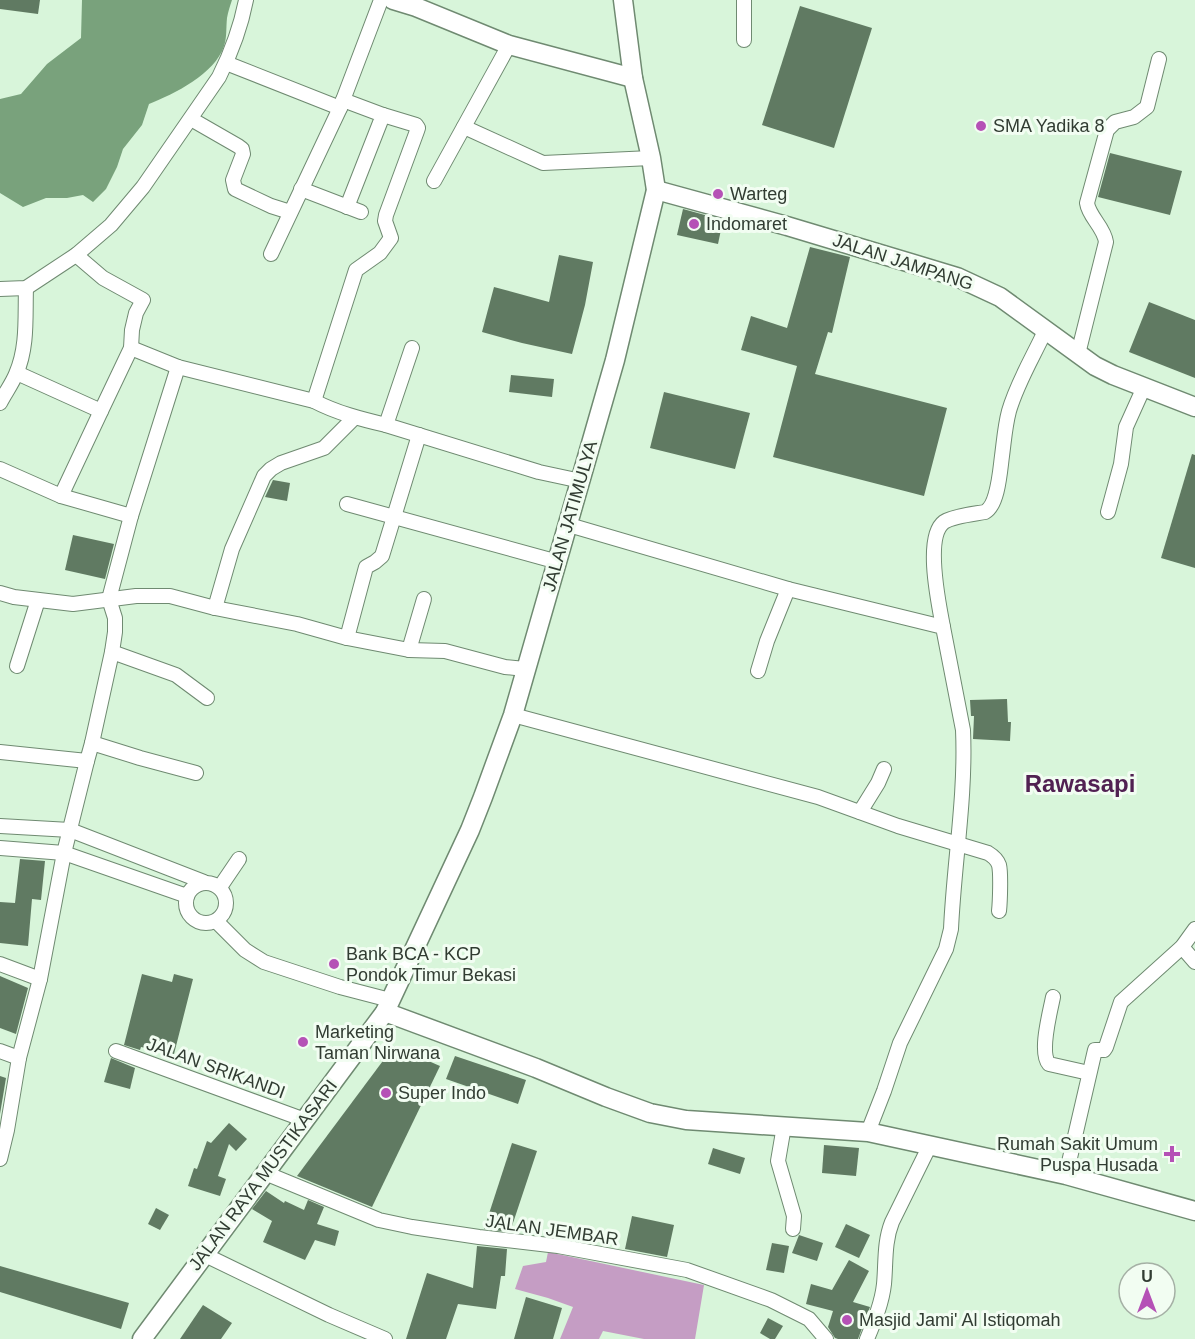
<svg xmlns="http://www.w3.org/2000/svg" width="1195" height="1339" viewBox="0 0 1195 1339" font-family="Arial,sans-serif">
	<rect width="100%" height="100%" fill="#d8f5da"/>
	<path fill="#c59dc4" d="M548 1252 704 1285 695 1339H644L603 1331 599 1339H560L573 1307 548 1298 515 1289 523 1266 546 1262Z"/>
	<path fill="#79a27c" d="M82 0H232C230 6 228 12 227 18 226 27 227 38 224 46 215 74 174 94 149 104L142 125 123 149 117 167 106 189 93 202 83 195 67 198H46L23 207 0 193V99L21 94 47 64 81 38Z"/>
	<g fill="#607a62">
		<path d="M0 0H40L38 14 0 9Z"/>
		<path d="M800 6 872 28 834 148 762 125Z"/>
		<path d="M1110 153 1182 171 1170 215 1098 197Z"/>
		<path d="M683 209 723 220 718 244 677 235Z"/>
		<path d="M810 247 850 257 832 333 828 332 815 374 947 408 924 496 773 457 797 366 741 350 751 316 787 328Z"/>
		<path d="M559 255 593 262 585 305 572 354 522 343 482 332 494 287 549 302Z"/>
		<path d="M1149 302 1195 320V378L1129 352Z"/>
		<path d="M511 375 554 379 552 397 509 392Z"/>
		<path d="M664 392 750 413 735 469 650 448Z"/>
		<path d="M1192 454 1195 455V568L1161 558Z"/>
		<path d="M273 480 290 483 287 501 265 497Z"/>
		<path d="M73 535 114 544 105 579 65 570Z"/>
		<path d="M1007 699 1008 722H1011L1010 741 973 739 974 716H971L970 700Z"/>
		<path d="M20 859 45 861 41 900 32 899 28 946 0 943V902L15 903Z"/>
		<path d="M142 974 172 982 174 974 193 979 174 1054 141 1047 140 1050 124 1045Z"/>
		<path d="M0 976 28 988 16 1034 0 1028Z"/>
		<path d="M394 1046 440 1066 372 1207 297 1176Z"/>
		<path d="M455 1056 526 1080 518 1104 446 1079Z"/>
		<path d="M111 1058 135 1068 130 1089 104 1082Z"/>
		<path d="M0 1076 6 1078 0 1114Z"/>
		<path d="M229 1123 247 1139 236 1151 229 1144 218 1176 226 1179 220 1196 188 1186 194 1168 197 1169 207 1141 211 1143Z"/>
		<path d="M512 1143 537 1151 510 1232 484 1229Z"/>
		<path d="M824 1145 859 1148 856 1176 822 1173Z"/>
		<path d="M713 1148 745 1158 740 1174 708 1164Z"/>
		<path d="M266 1191 284 1203 285 1201 304 1210 308 1200 324 1207 317 1224 339 1231 335 1246 315 1240 305 1260 263 1242 272 1221 252 1209Z"/>
		<path d="M156 1208 169 1215 160 1230 148 1224Z"/>
		<path d="M632 1216 674 1225 667 1257 625 1249Z"/>
		<path d="M846 1224 870 1235 859 1258 835 1247Z"/>
		<path d="M799 1235 823 1243 817 1261 792 1253Z"/>
		<path d="M772 1243 789 1246 784 1273 766 1270Z"/>
		<path d="M477 1246 507 1249 505 1276H501L496 1309 458 1304 446 1339H406L427 1273 473 1288Z"/>
		<path d="M849 1260 869 1271 853 1302 870 1307 858 1339H838L835 1338 828 1327 833 1311 806 1304 811 1284 832 1290Z"/>
		<path d="M0 1266 129 1303 121 1329 0 1292Z"/>
		<path d="M526 1297 562 1308 553 1339H514Z"/>
		<path d="M203 1305 232 1323 221 1339H180Z"/>
		<path d="M768 1318 783 1326 775 1339H770L760 1333Z"/>
	</g>
	<g fill="none" stroke-linecap="round" stroke-linejoin="round">
		<defs>
			<g id="street">
				<path d="M744 40V0"/>
				<path d="M226 63 340 108"/>
				<path d="M343 100 383 115 347 207"/>
				<path d="M191 119 238 146 242 149 243 154 233 180 235 189 271 206 290 212"/>
				<path d="M464 127 543 163 651 158"/>
				<path d="M434 181 509 45"/>
				<path d="M301 189 361 212"/>
				<path d="M271 254 340 108 381 0"/>
				<path d="M0 289 26 288 76 255 111 225 143 187 219 77C231 53 241 26 246 0"/>
				<path d="M131 348 178 367 314 401C337 413 361 419 386 425L412 348"/>
				<path d="M1078 354 1106 242C1104 227 1089 217 1087 203L1107 130 1115 122 1134 117 1147 107 1159 59"/>
				<path d="M17 373 101 411 131 348 132 330 136 313 143 300 103 278 76 255"/>
				<path d="M314 401 356 270 380 253 391 238 385 221 386 215 417 131 418 128 416 125 383 115"/>
				<path d="M0 403C5 393 12 384 16 374 28 347 25 316 26 288"/>
				<path d="M386 425 539 472 581 481"/>
				<path d="M0 469 61 496 131 516 178 367"/>
				<path d="M61 496 101 411"/>
				<path d="M347 504 558 562"/>
				<path d="M1108 512 1121 464 1126 427 1144 387"/>
				<path d="M569 525 788 589 943 627 963 730C966 796 954 863 951 929L946 949 900 1043 884 1091 868 1132"/>
				<path d="M0 593 14 597 73 604 136 596H170L215 608 297 624 347 638 409 650 445 651 505 667 525 669"/>
				<path d="M215 608 232 549 264 476 271 469 281 463 324 448 354 418"/>
				<path d="M943 627C939 605 924 537 944 522 953 516 974 514 985 512 998 505 1000 471 1002 456 1004 441 1005 426 1009 411 1017 383 1033 357 1045 331"/>
				<path d="M347 638 366 567 375 562 382 556 419 435"/>
				<path d="M409 650 424 599"/>
				<path d="M112 652 176 675 207 698"/>
				<path d="M17 666 38 600"/>
				<path d="M758 671 767 641 788 589"/>
				<path d="M513 715 818 797 898 826 988 853C993 856 997 859 999 865 1001 873 1000 902 999 911"/>
				<path d="M92 743 140 758 196 773"/>
				<path d="M0 752 87 761"/>
				<path d="M860 812 878 783 884 769"/>
				<path d="M0 826 70 830 204 882"/>
				<path d="M0 848 64 853 187 896"/>
				<circle cx="206" cy="903" r="20"/>
				<path d="M220 887 239 859"/>
				<path d="M216 921 245 950 264 962 340 987 390 1000"/>
				<path d="M1182 947 1195 962"/>
				<path d="M0 964 40 979"/>
				<path d="M1053 997C1050 1013 1039 1052 1049 1064L1089 1073"/>
				<path d="M0 1051 19 1058"/>
				<path d="M116 1051 305 1120"/>
				<path d="M784 1126 778 1161 794 1216 793 1229"/>
				<path d="M0 1159 7 1130 19 1058 40 979 64 853 87 761 92 743 112 652 115 632V618L109 599 131 516"/>
				<path d="M265 1173 379 1220 412 1227 479 1237 558 1246 687 1270 771 1300 809 1319 826 1339"/>
				<path d="M1066 1175 1095 1050H1104L1106 1047 1121 1002 1182 947 1195 929"/>
				<path d="M203 1254 329 1315 385 1339"/>
				<path d="M867 1339C874 1322 882 1303 884 1284 886 1263 884 1242 892 1222L930 1145"/>
			</g>
			<g id="secondary">
				<path d="M393 0 416 7 509 45 633 78"/>
				<path d="M656 190 787 226 957 277 1000 297 1095 366 1113 375 1195 407"/>
				<path d="M385 1012 536 1068 606 1097 650 1113 686 1120 868 1132 1066 1175 1195 1211"/>
				<path d="M142 1339 385 1012 470 830 483 797 513 715 615 360 656 190 651 158 633 78 623 0"/>
			</g>
		</defs>
		<use href="#street" stroke="#6f8a71" stroke-width="16"/>
		<use href="#secondary" stroke="#6f8a71" stroke-width="21"/>
		<use href="#street" stroke="#fff" stroke-width="14"/>
		<use href="#secondary" stroke="#fff" stroke-width="18"/>
	</g>
	<g fill="#b551b6" stroke="#f2fdf2" stroke-width="2">
		<circle cx="981" cy="126" r="6"/>
		<circle cx="718" cy="194" r="6"/>
		<circle cx="694" cy="224" r="6"/>
		<circle cx="334" cy="964" r="6"/>
		<circle cx="303" cy="1042" r="6"/>
		<circle cx="386" cy="1093" r="6"/>
		<path d="M1169 1145h6v6h6v6h-6v6h-6v-6h-6v-6h6z"/>
		<circle cx="847" cy="1320" r="6"/>
	</g>
	<g text-anchor="middle" dominant-baseline="central" stroke-width="6" stroke-linejoin="round" paint-order="stroke">
		<g font-size="18" fill="#313c32" stroke="#f2fdf2" text-anchor="start">
			<text x="993" y="126">SMA Yadika 8</text>
			<text x="730" y="194">Warteg</text>
			<text x="706" y="224">Indomaret</text>
			<text x="346" y="954">Bank BCA - KCP<tspan x="346" dy="21">Pondok Timur Bekasi</tspan></text>
			<text x="315" y="1032">Marketing<tspan x="315" dy="21">Taman Nirwana</tspan></text>
			<text x="398" y="1093">Super Indo</text>
			<text x="1158" y="1144" text-anchor="end">Rumah Sakit Umum<tspan x="1158" dy="21">Puspa Husada</tspan></text>
			<text x="859" y="1320">Masjid Jami' Al Istiqomah</text>
		</g>
		<g font-size="18" fill="#313c32" stroke="#f2fdf2">
			<text transform="translate(903 262) rotate(18)">JALAN JAMPANG</text>
			<text transform="translate(570 516) rotate(-74)">JALAN JATIMULYA</text>
			<text transform="translate(216 1068) rotate(20)">JALAN SRIKANDI</text>
			<text transform="translate(263 1175) rotate(-53)">JALAN RAYA MUSTIKASARI</text>
			<text transform="translate(552 1230) rotate(8)">JALAN JEMBAR</text>
		</g>
		<g font-size="24" font-weight="bold" fill="#512152" stroke="#f2fdf2">
			<text x="1080" y="783">Rawasapi</text>
		</g>
	</g>
	<g transform="translate(1147 1291)"><circle r="28" fill="#f2fdf2" stroke="#a5b0a5" stroke-width="1.5"/>
	<path d="M0-4.5L10 22L0 15L-10 22Z" fill="#b551b6"/>
	<text y="-9" font-size="16" font-weight="bold" text-anchor="middle" fill="#313c32">U</text>
	</g>
</svg>
